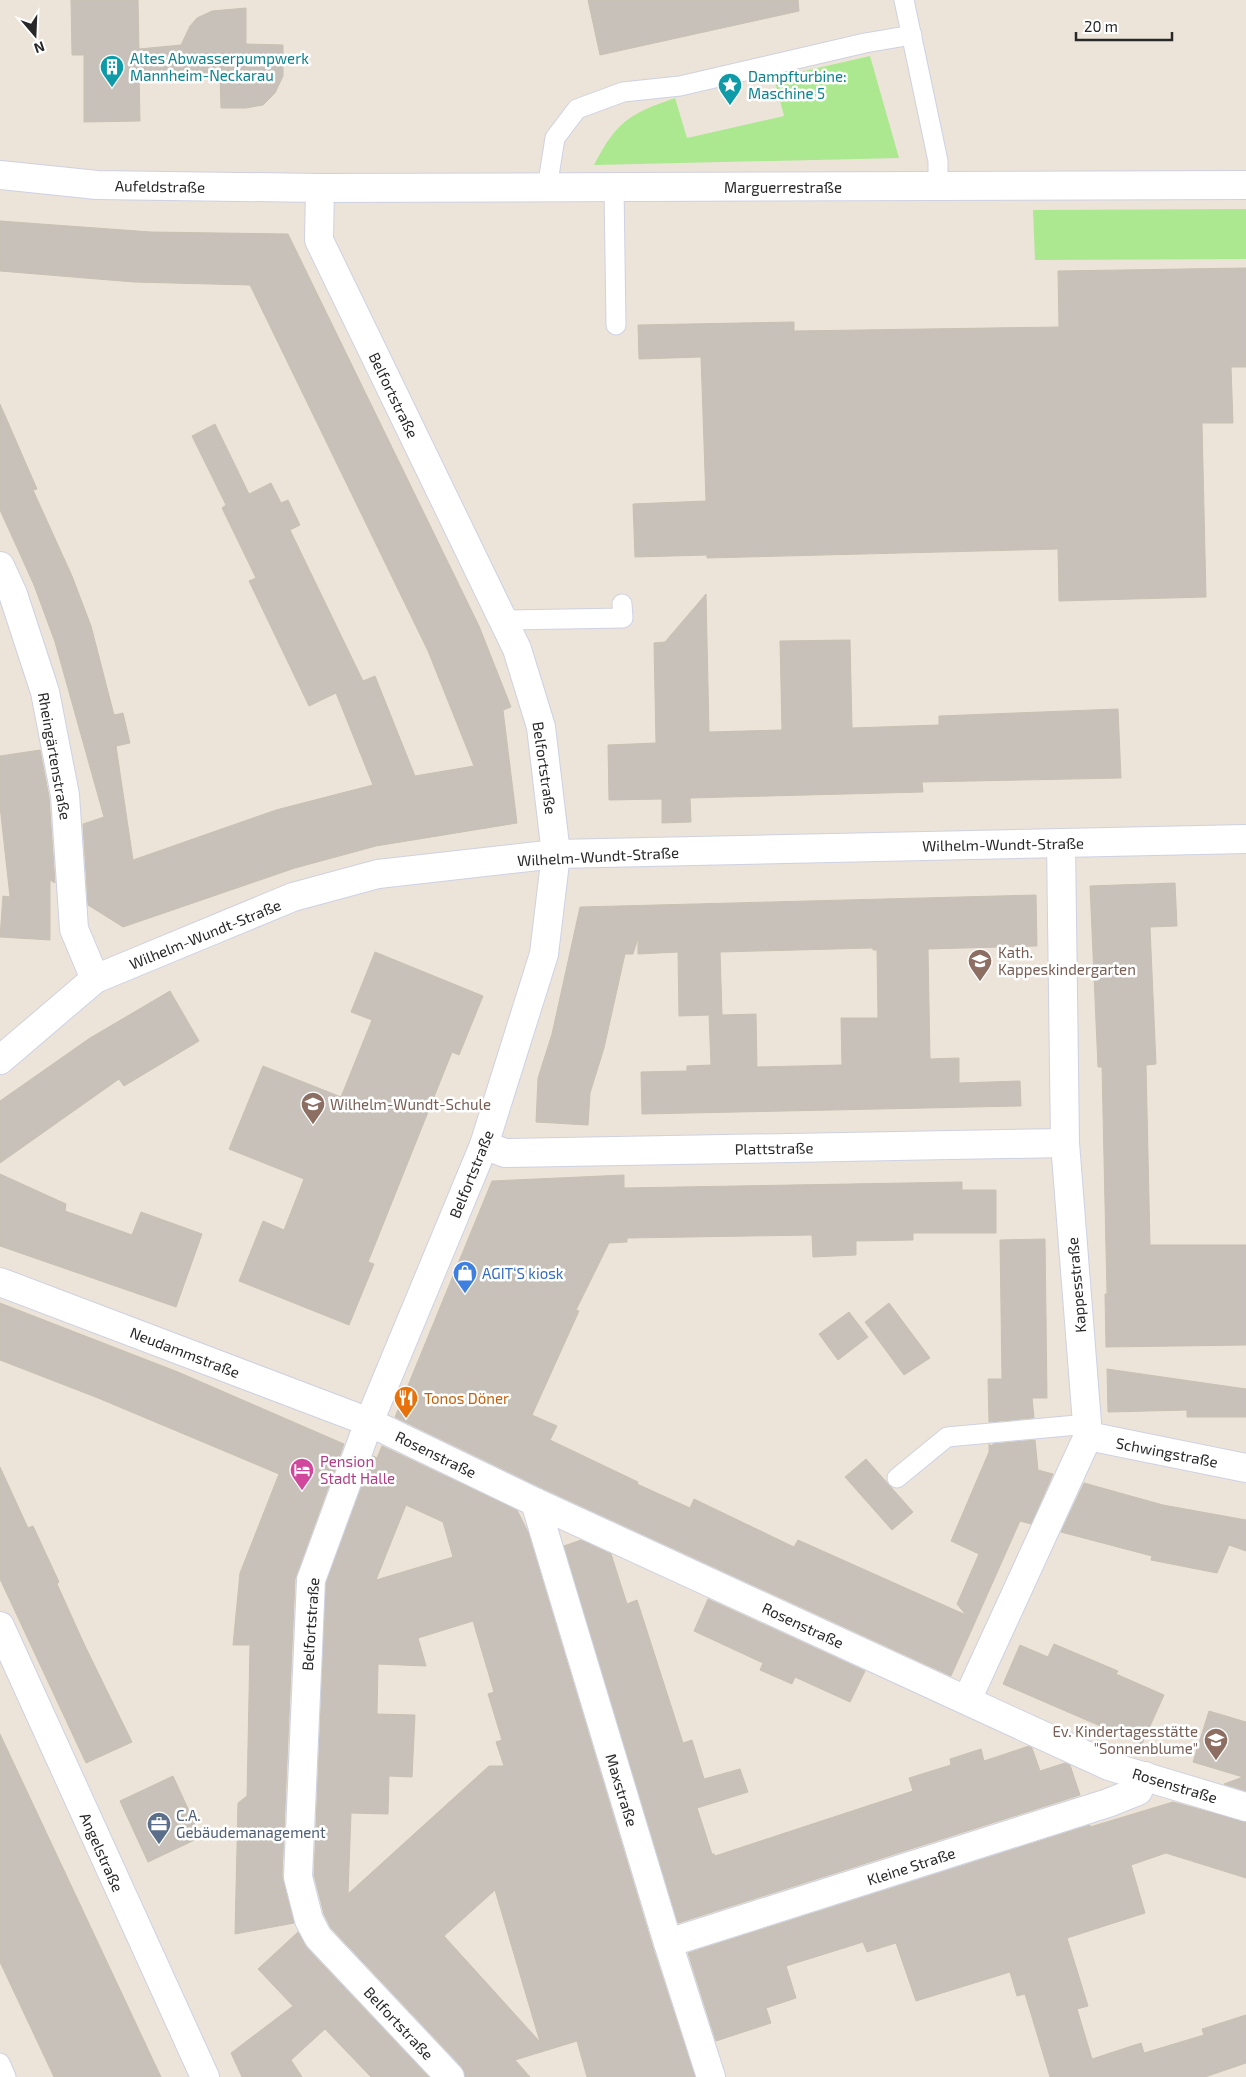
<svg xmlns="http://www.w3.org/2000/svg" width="1246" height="2077" viewBox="0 0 1246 2077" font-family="'Exo 2',sans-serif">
	<rect width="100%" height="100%" fill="#ece4d9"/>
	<g fill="#abe890">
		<path d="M870 56 899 158 594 165C617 121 629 114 675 98L687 138 784 116 774 78Z"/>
		<path d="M1246 209V259L1035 260 1033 210Z"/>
	</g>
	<g fill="#c7c1b9" stroke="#c8c1b2" fill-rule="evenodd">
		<path d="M71 0H138L139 49 181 45 190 26 197 18 212 11 246 8V44L283 45V76L275 93 263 105 246 108H221L220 78 139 72 140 121 84 122V55H72Z"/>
		<path d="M588 0H798L799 11 600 55Z"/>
		<path d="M0 221 151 232 288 234 479 626 511 707 503 710 517 823 376 846 295 868 123 927 88 905 83 824 104 817 55 642 34 585 0 510V404L37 489 33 490 72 576 91 626 114 715 123 713 130 743 116 746 133 860 276 810 373 785 336 693 309 706 249 581 256 578 222 508 226 505 192 436 215 424 249 494 271 483 281 503 288 500 300 525 290 530 363 681 375 676 415 776 474 766 428 651 250 285 134 282 0 271Z"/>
		<path d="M1246 268V367H1231L1233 423H1202L1206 597 1059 601 1058 549 707 558V555L635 557 633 504 706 501 701 357 639 359 638 325 794 322V331L1059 327 1058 271Z"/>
		<path d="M706 594 709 732 782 730 780 641 850 640 852 728 939 725V716L1118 709 1121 778 922 782 923 792 690 798 691 822 662 823V799L609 800 608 745 656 743 654 643 665 642Z"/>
		<path d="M40 750 49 797 55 883 50 880V940L0 937 3 896 10 897 0 806V756Z"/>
		<path d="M1175 883 1177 926 1150 927 1156 1064 1146 1065 1150 1245H1246V1345L1106 1347 1105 1294H1107L1102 1067H1098L1090 886Z"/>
		<path d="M1036 895 1037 946 928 949 930 1059 959 1058V1083L1020 1081 1021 1106 642 1114 641 1072 687 1071V1066L711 1065 709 1015 679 1016 678 952 638 954V938L633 954H625L604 1048 590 1093 588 1125 536 1122 538 1078 552 1034 580 907ZM873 948V950H877L878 1018H841L842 1065 757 1067 756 1014 722 1015 720 952Z"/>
		<path d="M375 952 483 996 459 1055 452 1052 368 1262 374 1264 349 1325 239 1281 263 1221 284 1230 304 1179 229 1149 263 1066 341 1097 372 1020 351 1012Z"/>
		<path d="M170 991 199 1041 124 1086 119 1079 0 1163V1101L90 1038Z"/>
		<path d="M0 1174 66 1204 65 1211 132 1235 141 1212 202 1234 176 1307 0 1246Z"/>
		<path d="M624 1175V1188L962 1182V1190H996V1233H913V1240L856 1241V1255L813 1257 812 1235 627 1238V1242L609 1243 576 1310 579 1311 532 1415 557 1426 550 1440 638 1482 637 1484 690 1508 694 1499 794 1547 798 1540 966 1615 957 1604 979 1554 951 1541 989 1452V1444L992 1446 993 1444 1035 1440 1038 1470 1053 1474 1031 1524 1020 1521 951 1676 542 1488 395 1417 492 1181Z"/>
		<path d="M1045 1239 1047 1398H1032L1034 1418 989 1422 988 1379H1002L1000 1240Z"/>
		<path d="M0 1303 178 1372 344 1444 295 1579 282 1876 294 1923 235 1934 238 1803 247 1796 250 1645H233L240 1573 279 1474 98 1398 0 1360Z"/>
		<path d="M889 1303 930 1358 904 1375 865 1322Z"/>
		<path d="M849 1312 868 1337 838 1360 819 1334Z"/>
		<path d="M1107 1369 1246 1389V1417H1187V1410L1108 1412Z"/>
		<path d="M382 1446 517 1510 528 1532 653 1948 695 2077H587L577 2041 515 2060 530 2077H465L461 2066 331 1928 324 1914 314 1875 326 1583 373 1456 377 1458ZM406 1505 443 1522 453 1557 376 1580ZM473 1621 494 1692 488 1694 502 1740 496 1742 504 1766H489L348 1894 351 1813 388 1814 389 1776 412 1777 415 1715 377 1714 378 1664 426 1666 418 1638ZM495 1890 540 2042 444 1936Z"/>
		<path d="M866 1459 913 1512 892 1530 845 1477Z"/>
		<path d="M0 1467 28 1528 33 1526 59 1582 57 1584 85 1646 132 1742 86 1763 0 1579Z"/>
		<path d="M1084 1483 1163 1505 1246 1520V1551L1229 1545 1217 1573 1151 1560 1152 1556 1061 1532Z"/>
		<path d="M581 1540 611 1554 627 1604 637 1600 683 1743 692 1740 704 1779 740 1769 748 1792 697 1808 712 1854H714L715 1856 913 1791 909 1778 951 1765 950 1759 981 1749 984 1761 1029 1746 1032 1748 1040 1771 1065 1763 1070 1765 1080 1795 678 1923 564 1546Z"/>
		<path d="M708 1599 865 1671 850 1702 795 1677 792 1684 760 1670 763 1663 694 1631Z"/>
		<path d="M1054 1644 1118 1671 1116 1674 1164 1695 1142 1744 1003 1684 1020 1645 1048 1657Z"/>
		<path d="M1209 1711 1246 1722V1791L1224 1784 1243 1777 1193 1762Z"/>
		<path d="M0 1734 161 2077H54L0 1962Z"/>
		<path d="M173 1776 201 1837 148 1862 120 1801Z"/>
		<path d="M1173 1802 1246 1822V1878L1166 1853 1131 1865 1145 1913 1067 1938 1088 2006 1077 2009 1092 2059 1141 2043 1144 2053 1204 2035 1202 2029 1246 2015V2063L1205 2077H1050L1025 1994 1017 1996 1010 1972 916 2001 896 1943 867 1952 863 1942 786 1966 796 1998 766 2008 771 2023 716 2041 688 1953 1090 1825V1827Z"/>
		<path d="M298 1932 307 1948 429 2077H371L325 2029 291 2060 302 2077H242L231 2053 293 2006 258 1969Z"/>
	</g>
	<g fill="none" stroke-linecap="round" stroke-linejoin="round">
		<defs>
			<g id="lane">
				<path d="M904 0 938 161V185"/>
				<path d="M614 187 616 325"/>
				<path d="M547 188 555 138 577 109 623 92 680 86 865 43 912 35"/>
				<path d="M504 620 623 618 622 604"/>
				<path d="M897 1478 947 1437 1088 1424"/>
				<path d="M0 2063 6 2077"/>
			</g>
			<g id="street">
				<path d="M0 175 97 185 320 188 1246 185"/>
				<path d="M320 188 319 240 517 649 541 727 556 854 544 954 484 1145 369 1422 311 1580 298 1877 309 1920 318 1937 450 2077"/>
				<path d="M0 566 13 594 45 692 65 795 74 929 95 979"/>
				<path d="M0 1060 95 979 293 897 378 874 556 854 1246 839"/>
				<path d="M484 1145 505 1153 1065 1143"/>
				<path d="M0 1282 369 1422 535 1502 1109 1766 1246 1807"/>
				<path d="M1088 1436 1246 1468"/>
				<path d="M535 1502 668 1943 711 2077"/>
				<path d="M0 1626 205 2077"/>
				<path d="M967 1700 1088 1436 1065 1143 1061 843"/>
				<path d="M668 1943 1108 1803 1138 1791 1145 1776"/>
			</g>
		</defs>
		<use href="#lane" stroke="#ced1e3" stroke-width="21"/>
		<use href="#street" stroke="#ced1e3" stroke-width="30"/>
		<use href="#lane" stroke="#fff" stroke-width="19"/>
		<use href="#street" stroke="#fff" stroke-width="28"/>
	</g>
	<defs>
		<symbol id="building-pin" viewBox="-11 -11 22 30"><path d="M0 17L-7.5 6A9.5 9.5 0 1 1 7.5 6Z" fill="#0f9aa8" stroke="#fff"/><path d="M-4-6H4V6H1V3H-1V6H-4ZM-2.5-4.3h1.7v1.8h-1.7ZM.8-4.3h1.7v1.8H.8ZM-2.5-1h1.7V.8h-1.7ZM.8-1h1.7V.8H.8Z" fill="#fff"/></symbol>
		<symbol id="sight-pin" viewBox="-11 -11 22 30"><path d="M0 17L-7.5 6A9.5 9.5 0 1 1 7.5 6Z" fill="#0f9aa8" stroke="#fff"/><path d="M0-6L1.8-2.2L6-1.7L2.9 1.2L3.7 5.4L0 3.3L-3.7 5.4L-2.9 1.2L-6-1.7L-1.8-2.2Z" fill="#fff"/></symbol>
		<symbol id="school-pin" viewBox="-11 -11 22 30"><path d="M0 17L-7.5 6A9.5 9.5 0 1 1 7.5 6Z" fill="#8d6e63" stroke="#fff"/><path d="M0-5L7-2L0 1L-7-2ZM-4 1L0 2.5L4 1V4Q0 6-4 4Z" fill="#fff"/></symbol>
		<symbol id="shop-pin" viewBox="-11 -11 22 30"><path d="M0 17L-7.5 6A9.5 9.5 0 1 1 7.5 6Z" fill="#3f7fe0" stroke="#fff"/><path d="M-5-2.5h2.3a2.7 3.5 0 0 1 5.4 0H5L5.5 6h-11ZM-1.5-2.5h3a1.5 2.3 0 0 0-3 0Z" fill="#fff"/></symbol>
		<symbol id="restaurant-pin" viewBox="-11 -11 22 30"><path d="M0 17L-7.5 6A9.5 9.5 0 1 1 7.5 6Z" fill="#e8710a" stroke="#fff"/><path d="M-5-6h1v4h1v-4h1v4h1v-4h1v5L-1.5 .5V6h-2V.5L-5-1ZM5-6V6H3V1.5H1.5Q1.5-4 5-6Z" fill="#fff"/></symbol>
		<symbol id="hotel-pin" viewBox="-11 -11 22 30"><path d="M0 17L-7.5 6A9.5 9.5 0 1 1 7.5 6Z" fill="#d1479c" stroke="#fff"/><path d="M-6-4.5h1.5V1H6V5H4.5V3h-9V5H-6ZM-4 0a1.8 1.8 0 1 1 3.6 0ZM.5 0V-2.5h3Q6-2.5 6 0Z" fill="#fff"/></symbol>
		<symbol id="office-pin" viewBox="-11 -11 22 30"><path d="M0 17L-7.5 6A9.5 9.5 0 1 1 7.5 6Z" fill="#5c6f8a" stroke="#fff"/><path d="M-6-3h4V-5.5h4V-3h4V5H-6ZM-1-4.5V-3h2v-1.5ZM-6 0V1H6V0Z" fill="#fff"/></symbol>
	</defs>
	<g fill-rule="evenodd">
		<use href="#building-pin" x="98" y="53" width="28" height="38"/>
		<use href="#sight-pin" x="716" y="71" width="28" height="38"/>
		<use href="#school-pin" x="966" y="947" width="28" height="38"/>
		<use href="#school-pin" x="299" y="1090" width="28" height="38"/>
		<use href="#shop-pin" x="451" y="1259" width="28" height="38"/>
		<use href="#restaurant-pin" x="392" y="1384" width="28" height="38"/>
		<use href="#hotel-pin" x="288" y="1456" width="28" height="38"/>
		<use href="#school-pin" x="1202" y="1726" width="28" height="38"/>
		<use href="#office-pin" x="145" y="1810" width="28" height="38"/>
	</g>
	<g text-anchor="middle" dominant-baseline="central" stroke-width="5" stroke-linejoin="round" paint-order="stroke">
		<g font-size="15" fill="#0d838f" stroke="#fff" text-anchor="start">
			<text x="130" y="58">Altes Abwasserpumpwerk<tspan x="130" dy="17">Mannheim-Neckarau</tspan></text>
			<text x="748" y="76">Dampfturbine:<tspan x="748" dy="17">Maschine 5</tspan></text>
		</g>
		<g font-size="15" fill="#282828" stroke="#fff">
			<text transform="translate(160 186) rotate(1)">Aufeldstraße</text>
			<text x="783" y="187">Marguerrestraße</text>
			<text transform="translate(394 395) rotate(64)">Belfortstraße</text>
			<text transform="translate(55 756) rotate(80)">Rheingärtenstraße</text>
			<text transform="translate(545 768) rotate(82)">Belfortstraße</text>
			<text transform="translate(1003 844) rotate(-1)">Wilhelm-Wundt-Straße</text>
			<text transform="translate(598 856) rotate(-3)">Wilhelm-Wundt-Straße</text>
			<text transform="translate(205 934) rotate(-22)">Wilhelm-Wundt-Straße</text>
			<text transform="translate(774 1148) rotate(-1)">Plattstraße</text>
			<text transform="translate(471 1174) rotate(-68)">Belfortstraße</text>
			<text transform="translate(1076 1285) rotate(-95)">Kappesstraße</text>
			<text transform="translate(185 1352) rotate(21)">Neudammstraße</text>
			<text transform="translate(1167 1452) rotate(11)">Schwingstraße</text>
			<text transform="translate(436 1454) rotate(26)">Rosenstraße</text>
			<text transform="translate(310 1624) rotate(-86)">Belfortstraße</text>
			<text transform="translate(803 1625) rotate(25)">Rosenstraße</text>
			<text transform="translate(1175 1785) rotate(17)">Rosenstraße</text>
			<text transform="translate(622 1790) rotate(73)">Maxstraße</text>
			<text transform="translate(102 1852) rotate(66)">Angelstraße</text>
			<text transform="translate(911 1866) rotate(-18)">Kleine Straße</text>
			<text transform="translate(399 2023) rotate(47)">Belfortstraße</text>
		</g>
		<g font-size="15" fill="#785e54" stroke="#fff" text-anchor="start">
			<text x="998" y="952">Kath.<tspan x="998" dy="17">Kappeskindergarten</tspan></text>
			<text x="330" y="1104">Wilhelm-Wundt-Schule</text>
			<text x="1198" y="1731" text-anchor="end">Ev. Kindertagesstätte<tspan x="1198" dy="17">"Sonnenblume"</tspan></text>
		</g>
		<g font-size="15" fill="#366cbe" stroke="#fff" text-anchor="start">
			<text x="482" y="1273">AGIT‘S kiosk</text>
		</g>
		<g font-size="15" fill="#c56008" stroke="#fff" text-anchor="start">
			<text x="424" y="1398">Tonos Döner</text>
		</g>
		<g font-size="15" fill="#b23c85" stroke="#fff" text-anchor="start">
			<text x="320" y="1461">Pension<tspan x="320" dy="17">Stadt Halle</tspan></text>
		</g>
		<g font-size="15" fill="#4e5e75" stroke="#fff" text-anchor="start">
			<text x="176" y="1815">C.A.<tspan x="176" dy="17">Gebäudemanagement</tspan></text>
		</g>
	</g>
	<g transform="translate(35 35) rotate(161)" stroke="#ffffff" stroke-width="4" paint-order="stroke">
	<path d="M0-4L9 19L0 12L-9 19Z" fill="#282828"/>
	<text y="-8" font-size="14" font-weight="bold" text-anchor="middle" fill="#282828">N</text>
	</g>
	<path d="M1076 32v8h96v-8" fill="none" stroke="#282828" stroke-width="2.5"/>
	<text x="1084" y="32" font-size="15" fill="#282828" stroke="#ffffff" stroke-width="4" paint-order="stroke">20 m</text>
</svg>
